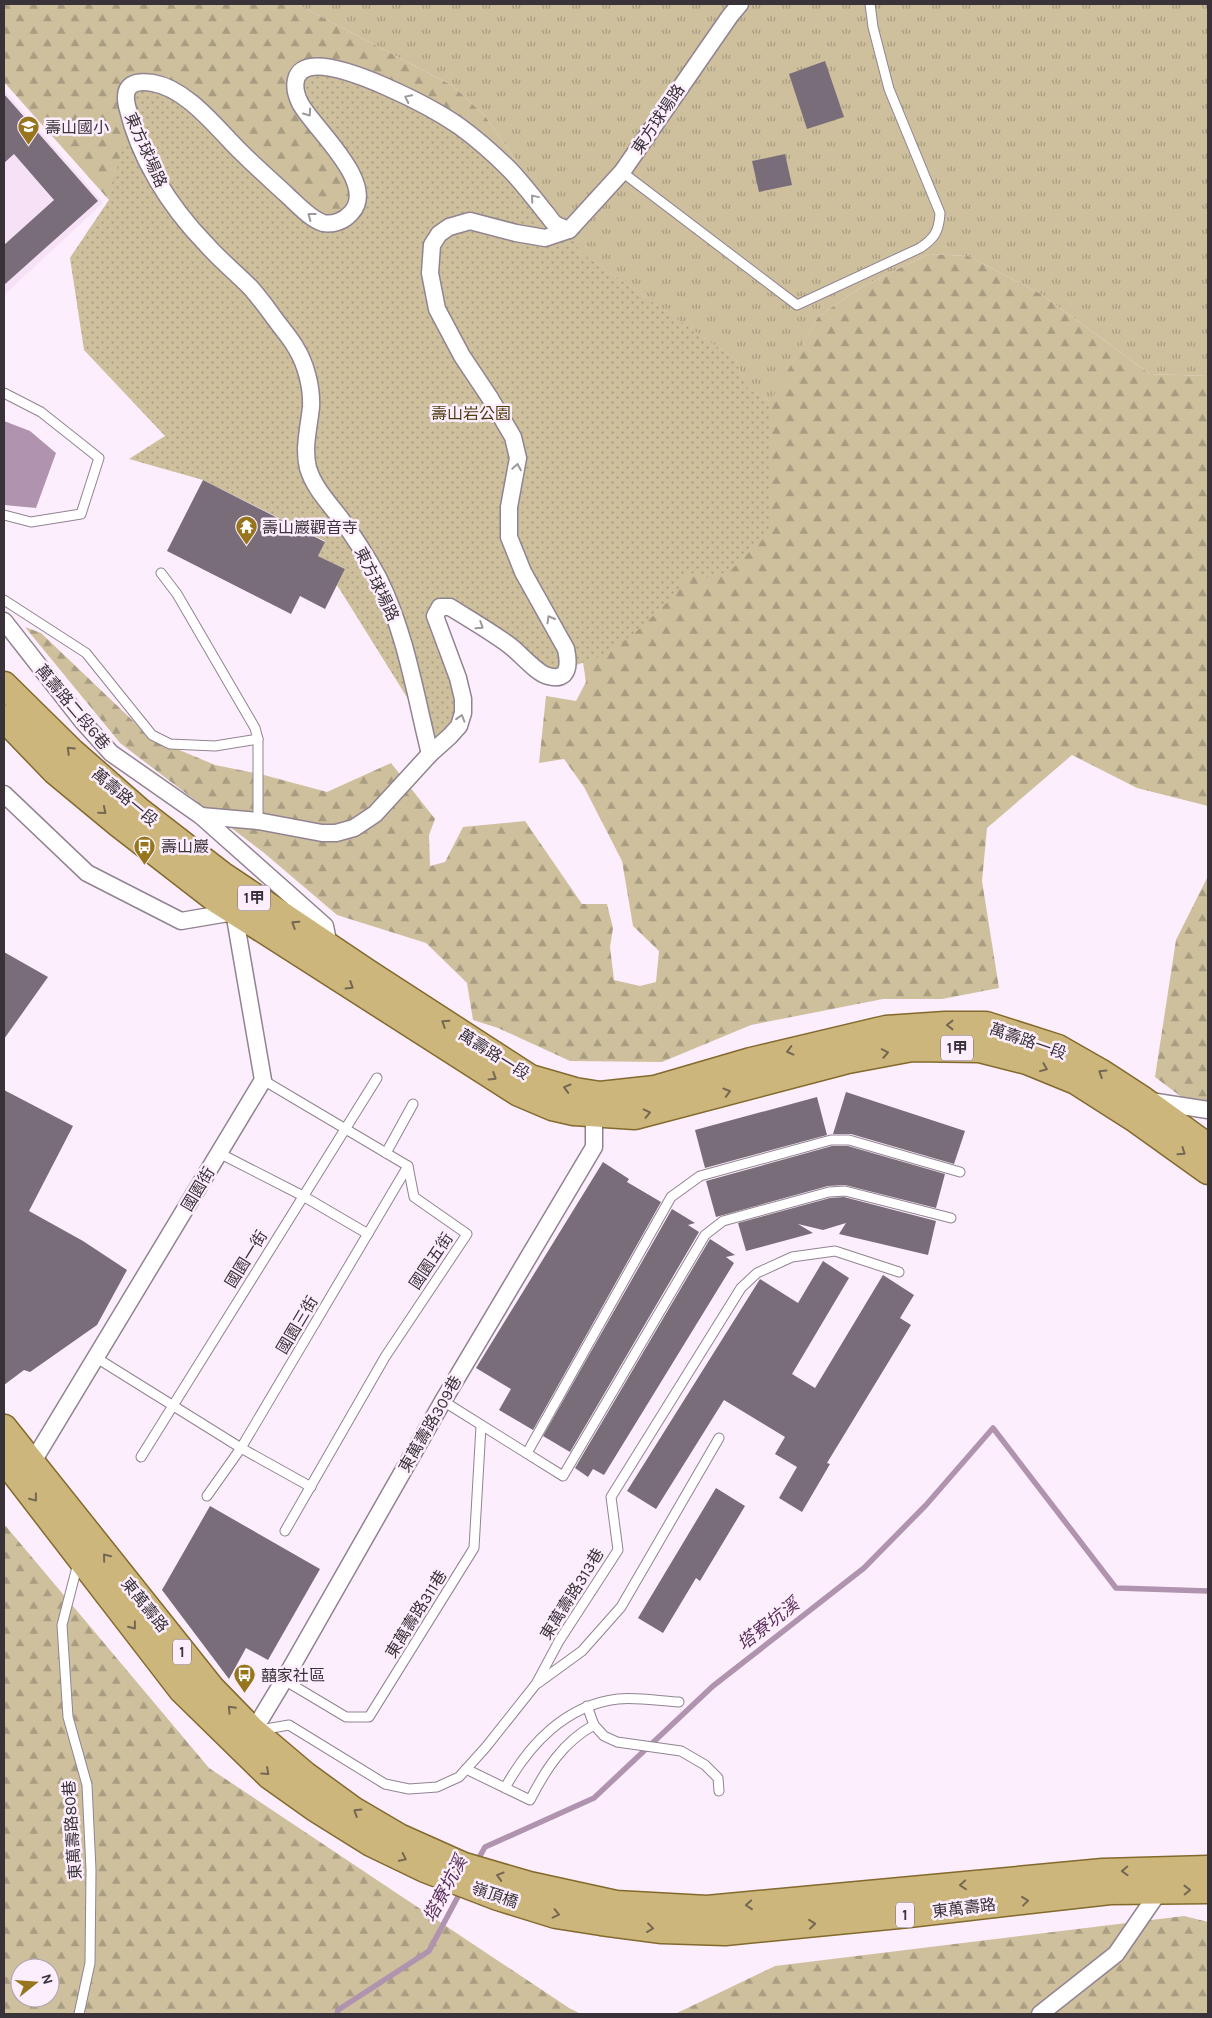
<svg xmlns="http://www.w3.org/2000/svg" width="1212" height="2018" viewBox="0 0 1212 2018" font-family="Karla,'Noto Sans TC',sans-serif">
	<defs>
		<pattern id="grass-tufts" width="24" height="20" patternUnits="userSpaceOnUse" patternTransform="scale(1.25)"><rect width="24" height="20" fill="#cebf9d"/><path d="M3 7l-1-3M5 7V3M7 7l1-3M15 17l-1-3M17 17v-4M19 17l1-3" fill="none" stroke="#a89c81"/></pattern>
		<pattern id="forest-firs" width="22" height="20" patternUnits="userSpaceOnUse" patternTransform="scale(1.25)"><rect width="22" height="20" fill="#cebf9d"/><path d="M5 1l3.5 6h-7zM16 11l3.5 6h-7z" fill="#a89c81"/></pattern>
		<pattern id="park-dots" width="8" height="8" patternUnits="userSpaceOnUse" patternTransform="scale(1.25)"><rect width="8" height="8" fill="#cebf9d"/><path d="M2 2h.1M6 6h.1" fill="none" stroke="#a89c81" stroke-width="1.8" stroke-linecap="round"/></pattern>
	</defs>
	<rect width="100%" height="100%" fill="#fdeefd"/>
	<path fill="#f6e1f6" d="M4 90 103 203 4 295Z"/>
	<path fill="url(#grass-tufts)" d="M297 4H1208V376L1150 374 1041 294 968 256 929 254 863 286 818 317 771 402 747 387 735 359 580 252 485 116 453 86Z"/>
	<g fill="url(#forest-firs)" fill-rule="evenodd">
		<path d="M4 4H297L453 86 485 116 580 252 735 359 747 387 770 402 818 317 863 286 929 254 968 256 1041 294 1150 374 1208 376V806L1137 788 1072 755 987 828 982 881 999 988 942 999H883L751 1025 662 1062 570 1061 498 1028 473 1020 467 983 426 943 337 915 263 852 120 743 25 627 41 633 151 738 215 765 264 775 327 792 391 763 435 819 429 835 430 866 445 862 463 827 525 821 582 904H607L613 928 610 947 614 980 640 986 656 982 659 951 633 926 622 861 584 787 564 759 539 763 546 696 576 701 586 682 581 649 70 258 109 200 4 82Z"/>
		<path d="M1208 876V1117L1155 1077 1176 940Z"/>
		<path d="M4 1524 209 1768 569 2008 581 2014H4ZM20 1968H50V1998H20Z"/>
		<path d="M1184 1916 1208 1922V2014H675L775 1966Z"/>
	</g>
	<path fill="url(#park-dots)" d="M329 67 456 124 569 230 580 252 735 359 747 387 771 402 770 532 730 571 705 578 686 571 677 593 635 633 604 655 568 668 556 677 441 607 450 658 459 726 438 747 337 585 345 569 318 556 325 541 203 480 129 459 165 436 84 350 70 258 109 200 130 118 127 91 159 84 303 210 334 223 358 195 295 82Z"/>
	<path fill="#af93af" d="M4 421 30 431 56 453 36 508 4 505Z"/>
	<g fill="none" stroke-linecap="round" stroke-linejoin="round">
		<g stroke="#af93af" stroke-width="5.5">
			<path d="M476 1863 485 1847 594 1798 713 1686 864 1568 926 1505 993 1428 1116 1588 1208 1591"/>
			<path d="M337 2014 338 2010 429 1951 462 1889"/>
		</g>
	</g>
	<g fill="#7a6d7a">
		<path d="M825 61 844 117 807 129 789 74Z"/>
		<path d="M4 94 98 201 4 285V245L54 200 14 154 4 163Z"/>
		<path d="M785 154 792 185 759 192 752 161Z"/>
		<path d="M203 480 325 542 318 556 345 569 325 609 300 596 291 614 167 551Z"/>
		<path d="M4 952 48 977 4 1039Z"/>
		<path d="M4 1090 73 1126 29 1211 83 1241 127 1270 97 1325 30 1372 24 1370 4 1385Z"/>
		<path d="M846 1092 965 1131 954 1164 851 1134H833Z"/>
		<path d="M817 1097 827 1135 705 1168 695 1130Z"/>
		<path d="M832 1146H848L945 1174 936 1208 845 1185 828 1186 716 1217 706 1181Z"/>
		<path d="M603 1162 629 1179 627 1182 661 1202 533 1430 499 1410 511 1389 476 1368Z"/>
		<path d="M844 1197 936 1221 928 1255 839 1234 846 1223 823 1230 798 1224 813 1233 746 1251 738 1223 830 1198Z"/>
		<path d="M672 1209 695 1223 688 1225 699 1232 570 1452 543 1436Z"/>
		<path d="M710 1239 735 1255 726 1257 734 1263 604 1475 593 1469 588 1477 575 1468Z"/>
		<path d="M823 1261 849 1278 792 1374 815 1388 883 1275 914 1295 900 1318 911 1325 827 1463 830 1464 802 1512 779 1498 797 1467 775 1454 785 1437 724 1400 656 1509 627 1491 760 1279 798 1303Z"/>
		<path d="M716 1488 745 1506 700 1581 696 1578 663 1633 638 1618Z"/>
		<path d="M210 1506 320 1569 268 1660 246 1648 229 1679 162 1590Z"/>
	</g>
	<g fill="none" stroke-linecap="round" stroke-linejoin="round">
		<defs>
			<g id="lane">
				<path d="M622 172 797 305 920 248C935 238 939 231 940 213L889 89 873 27 870 4"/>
				<path d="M4 393 41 412 99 458 81 514 31 522 4 515"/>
				<path d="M161 573 177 594 255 728 258 739V821"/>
				<path d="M4 600 86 653 152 735 170 744 215 746 258 739"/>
				<path d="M263 1080 408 1166 414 1197 467 1234 385 1357 285 1531"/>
				<path d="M219 1153 303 1196 368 1234"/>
				<path d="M386 1153 413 1104"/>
				<path d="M95 1357 241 1448 311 1487"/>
				<path d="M443 1401 563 1476 705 1235 723 1221 829 1192 845 1191 951 1218"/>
				<path d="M527 1453 671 1197 700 1176 831 1140H849L960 1172"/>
				<path d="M141 1457 377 1078"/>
				<path d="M207 1496 241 1448 408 1166"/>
				<path d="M78 1563 62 1625 68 1717 87 1785 91 1870 90 1963 79 2014"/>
				<path d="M284 1680 346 1717H369L474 1548 481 1426"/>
				<path d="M538 1683 582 1651 621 1607 719 1438"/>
				<path d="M587 1706 594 1725 604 1736 617 1742 681 1751 705 1765 718 1778 719 1791"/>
				<path d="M260 1730 289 1725 385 1784 409 1789 437 1787 459 1777 486 1747 536 1684 559 1641 618 1550 611 1497 741 1288 757 1273 792 1257 835 1251 899 1272"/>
				<path d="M466 1769 530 1800C546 1769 563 1742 594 1725"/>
				<path d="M505 1788C529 1744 566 1705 618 1699 637 1697 659 1701 679 1702"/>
			</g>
			<g id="street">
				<path d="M4 621 83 722 111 753 201 816 325 926 329 946 327 949"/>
				<path d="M430 754C415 694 406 633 378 577 367 557 355 538 341 519 329 503 314 488 308 468 303 448 309 427 311 407 312 388 306 364 296 348 291 339 284 331 278 323 269 311 260 298 250 287 235 272 219 259 206 244 169 206 139 158 127 106 122 84 135 80 153 83 188 89 218 130 242 153 257 168 272 181 287 195 297 204 310 219 323 223 333 225 344 221 351 213 379 184 313 128 300 103 293 89 292 70 311 67 345 62 430 106 459 126 477 139 495 155 511 171 523 184 534 198 545 212 549 216 551 221 555 224 559 227 565 228 569 230"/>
				<path d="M4 794 87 873 181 921 234 912"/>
				<path d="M201 816 258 821 322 833H336L354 828 375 814 430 754 450 736 459 726 463 713V699L458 678 435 616 440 607H450C469 619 490 631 509 645 520 653 536 673 548 676 570 682 569 663 566 649L523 572 509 537V507L518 458 513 437 490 398 462 356 437 309 430 273 432 245 439 234 449 227 470 221 516 233 545 238 569 230 622 172 730 16 740 4"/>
				<path d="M1150 1101 1208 1110"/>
				<path d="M32 1463 263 1080 234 912 237 908"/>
				<path d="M249 1738 284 1680 443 1401 594 1147V1114L597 1106"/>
				<path d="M1040 2014 1116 1954 1160 1890"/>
			</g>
			<g id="primary">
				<path d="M4 685 72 752 138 810 222 875 368 973 530 1078 575 1091 600 1095 655 1089 751 1061 886 1029 945 1025H986L1058 1048 1100 1072 1143 1100 1208 1147"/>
				<path d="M4 718 55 771 119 824 217 900 519 1093 552 1107 574 1112 635 1116 848 1060 912 1048 979 1049 1027 1061 1076 1081 1134 1118 1208 1171"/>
				<path d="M4 1428 212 1689 253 1731 305 1775 353 1810 399 1837 464 1866 529 1885 616 1904 707 1909 1103 1872 1208 1869"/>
				<path d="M4 1459 182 1690 270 1776 315 1808 371 1843 425 1869 498 1897 556 1915 601 1922 662 1930 725 1932 909 1914 1110 1891 1208 1890"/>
			</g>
		</defs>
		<use href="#lane" stroke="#918491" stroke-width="11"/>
		<use href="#street" stroke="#918491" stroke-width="19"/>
		<use href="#primary" stroke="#83692c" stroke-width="29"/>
		<use href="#lane" stroke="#fff" stroke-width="9"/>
		<use href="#street" stroke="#fff" stroke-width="16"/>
		<use href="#primary" stroke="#cdb67c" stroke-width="26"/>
	</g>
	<defs><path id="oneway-chevron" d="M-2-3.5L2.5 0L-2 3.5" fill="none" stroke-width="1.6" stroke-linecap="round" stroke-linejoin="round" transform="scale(1.25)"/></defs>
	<g stroke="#9c999c">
		<use href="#oneway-chevron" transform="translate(408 98) rotate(-154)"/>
		<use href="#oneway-chevron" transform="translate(308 113) rotate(55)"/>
		<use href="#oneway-chevron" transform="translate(534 198) rotate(-130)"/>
		<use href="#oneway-chevron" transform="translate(311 216) rotate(-143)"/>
		<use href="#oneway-chevron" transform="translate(517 467) rotate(-80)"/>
		<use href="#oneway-chevron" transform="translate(550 619) rotate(-120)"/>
		<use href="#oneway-chevron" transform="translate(480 626) rotate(33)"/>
		<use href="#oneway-chevron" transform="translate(461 718) rotate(-73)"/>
	</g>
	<g stroke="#746754">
		<use href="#oneway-chevron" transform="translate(70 750) rotate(-136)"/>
		<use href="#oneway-chevron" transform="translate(103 811) rotate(40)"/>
		<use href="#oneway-chevron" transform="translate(295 924) rotate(-147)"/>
		<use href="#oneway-chevron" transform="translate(350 986) rotate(32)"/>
		<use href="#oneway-chevron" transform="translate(445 1023) rotate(-147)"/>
		<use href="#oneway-chevron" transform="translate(950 1025) rotate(180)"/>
		<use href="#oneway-chevron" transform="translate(790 1051) rotate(166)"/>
		<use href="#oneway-chevron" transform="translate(885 1053) rotate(-11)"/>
		<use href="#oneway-chevron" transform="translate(1044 1068) rotate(22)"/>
		<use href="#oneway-chevron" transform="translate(1102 1073) rotate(-148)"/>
		<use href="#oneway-chevron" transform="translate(493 1077) rotate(32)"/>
		<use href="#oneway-chevron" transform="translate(567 1088) rotate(-164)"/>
		<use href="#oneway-chevron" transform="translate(727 1092) rotate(-16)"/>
		<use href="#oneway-chevron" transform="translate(647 1113) rotate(-13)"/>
		<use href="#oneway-chevron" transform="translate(1182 1152) rotate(35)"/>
		<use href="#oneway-chevron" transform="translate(34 1498) rotate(52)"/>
		<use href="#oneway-chevron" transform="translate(106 1557) rotate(-129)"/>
		<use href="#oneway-chevron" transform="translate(133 1626) rotate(52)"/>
		<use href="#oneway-chevron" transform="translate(231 1709) rotate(-134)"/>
		<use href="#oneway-chevron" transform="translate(266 1772) rotate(42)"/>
		<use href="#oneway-chevron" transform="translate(357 1812) rotate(-148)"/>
		<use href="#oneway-chevron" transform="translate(403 1858) rotate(26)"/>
		<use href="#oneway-chevron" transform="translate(1125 1871) rotate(178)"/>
		<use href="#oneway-chevron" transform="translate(500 1876) rotate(-164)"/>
		<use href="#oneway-chevron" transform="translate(963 1885) rotate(175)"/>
		<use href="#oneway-chevron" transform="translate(1187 1890) rotate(-1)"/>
		<use href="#oneway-chevron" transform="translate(1025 1901) rotate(-7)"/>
		<use href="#oneway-chevron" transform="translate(749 1905) rotate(175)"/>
		<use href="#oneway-chevron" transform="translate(556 1914) rotate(13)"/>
		<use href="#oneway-chevron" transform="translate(812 1924) rotate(-6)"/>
		<use href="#oneway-chevron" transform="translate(650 1928) rotate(7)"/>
	</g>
	<defs>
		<symbol id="school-pin" viewBox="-11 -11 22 30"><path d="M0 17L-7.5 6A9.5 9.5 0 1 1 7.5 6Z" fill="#96751d" stroke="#fdeefd"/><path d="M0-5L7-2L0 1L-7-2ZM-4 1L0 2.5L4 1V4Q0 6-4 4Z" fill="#fff"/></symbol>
		<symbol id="temple-pin" viewBox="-11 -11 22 30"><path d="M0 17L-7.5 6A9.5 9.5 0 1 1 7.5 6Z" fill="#96751d" stroke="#fdeefd"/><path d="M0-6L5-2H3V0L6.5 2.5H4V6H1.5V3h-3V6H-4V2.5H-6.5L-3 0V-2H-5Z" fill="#fff"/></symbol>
		<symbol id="bus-pin" viewBox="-11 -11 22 30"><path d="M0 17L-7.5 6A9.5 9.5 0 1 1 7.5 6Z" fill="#96751d" stroke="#fdeefd"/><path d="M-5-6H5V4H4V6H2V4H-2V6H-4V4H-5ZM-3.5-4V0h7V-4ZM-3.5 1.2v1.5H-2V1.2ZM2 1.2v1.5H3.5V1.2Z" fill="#fff"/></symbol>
	</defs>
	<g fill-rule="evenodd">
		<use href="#school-pin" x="16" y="114" width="25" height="34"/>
		<use href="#temple-pin" x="234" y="514" width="25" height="34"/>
		<use href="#bus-pin" x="132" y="834" width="25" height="34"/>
		<use href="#bus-pin" x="232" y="1662" width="25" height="34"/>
	</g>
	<g text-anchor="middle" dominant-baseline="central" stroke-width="5" stroke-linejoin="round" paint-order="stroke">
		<g fill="#fdeefd" stroke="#746b74" stroke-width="1">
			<rect x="238" y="885.5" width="32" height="25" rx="4"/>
			<rect x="941" y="1035.5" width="32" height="25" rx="4"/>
			<rect x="173" y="1639.5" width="18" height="25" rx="4"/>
			<rect x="896" y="1902.5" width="18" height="25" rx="4"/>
		</g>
		<g font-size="15" font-weight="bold" fill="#393339">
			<text x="254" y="898">1甲</text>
			<text x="957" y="1048">1甲</text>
			<text x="182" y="1652">1</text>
			<text x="905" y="1915">1</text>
		</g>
		<g font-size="16" fill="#393339" stroke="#fdeefd">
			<text transform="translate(658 119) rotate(-56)">東方球場路</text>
			<text transform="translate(146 150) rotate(66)">東方球場路</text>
			<text transform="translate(377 584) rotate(64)">東方球場路</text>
			<text transform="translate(73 707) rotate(50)">萬壽路二段6巷</text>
			<text transform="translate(125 797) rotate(40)">萬壽路一段</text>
			<text transform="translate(1028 1041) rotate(19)">萬壽路一段</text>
			<text transform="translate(494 1054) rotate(32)">萬壽路一段</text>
			<text transform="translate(198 1189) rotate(-59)">國園街</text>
			<text transform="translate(246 1259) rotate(-58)">國園一街</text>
			<text transform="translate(431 1261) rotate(-56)">國園五街</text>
			<text transform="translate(297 1325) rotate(-59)">國園三街</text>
			<text transform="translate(430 1424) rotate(-60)">東萬壽路309巷</text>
			<text transform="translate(572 1594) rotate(-58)">東萬壽路313巷</text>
			<text transform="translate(145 1605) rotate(51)">東萬壽路</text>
			<text transform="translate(416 1614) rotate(-58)">東萬壽路311巷</text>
			<text transform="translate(72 1830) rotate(-94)">東萬壽路80巷</text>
			<text transform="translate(495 1895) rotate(19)">嶺頂橋</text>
			<text transform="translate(964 1908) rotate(-7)">東萬壽路</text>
		</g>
		<g font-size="16" fill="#393339" stroke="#fdeefd" text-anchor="start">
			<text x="45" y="127">壽山國小</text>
			<text x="262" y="527">壽山巖觀音寺</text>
			<text x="161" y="846">壽山巖</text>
			<text x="261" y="1675">囍家社區</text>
		</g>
		<g font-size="16" fill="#4e3c0f" stroke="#fdeefd">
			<text x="471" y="413">壽山岩公園</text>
		</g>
		<g font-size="18" font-style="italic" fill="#59325a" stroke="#fdeefd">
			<text transform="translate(768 1624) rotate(-38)">塔寮坑溪</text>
			<text transform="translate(445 1889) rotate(-62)">塔寮坑溪</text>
		</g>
	</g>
	<rect width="1212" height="2018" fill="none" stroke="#393339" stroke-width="10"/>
	<g transform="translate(35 1983) rotate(73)"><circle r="24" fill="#fdeefd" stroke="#afa3af"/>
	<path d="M0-4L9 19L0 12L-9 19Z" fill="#96751d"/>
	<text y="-8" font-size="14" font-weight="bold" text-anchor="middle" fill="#393339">N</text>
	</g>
</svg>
